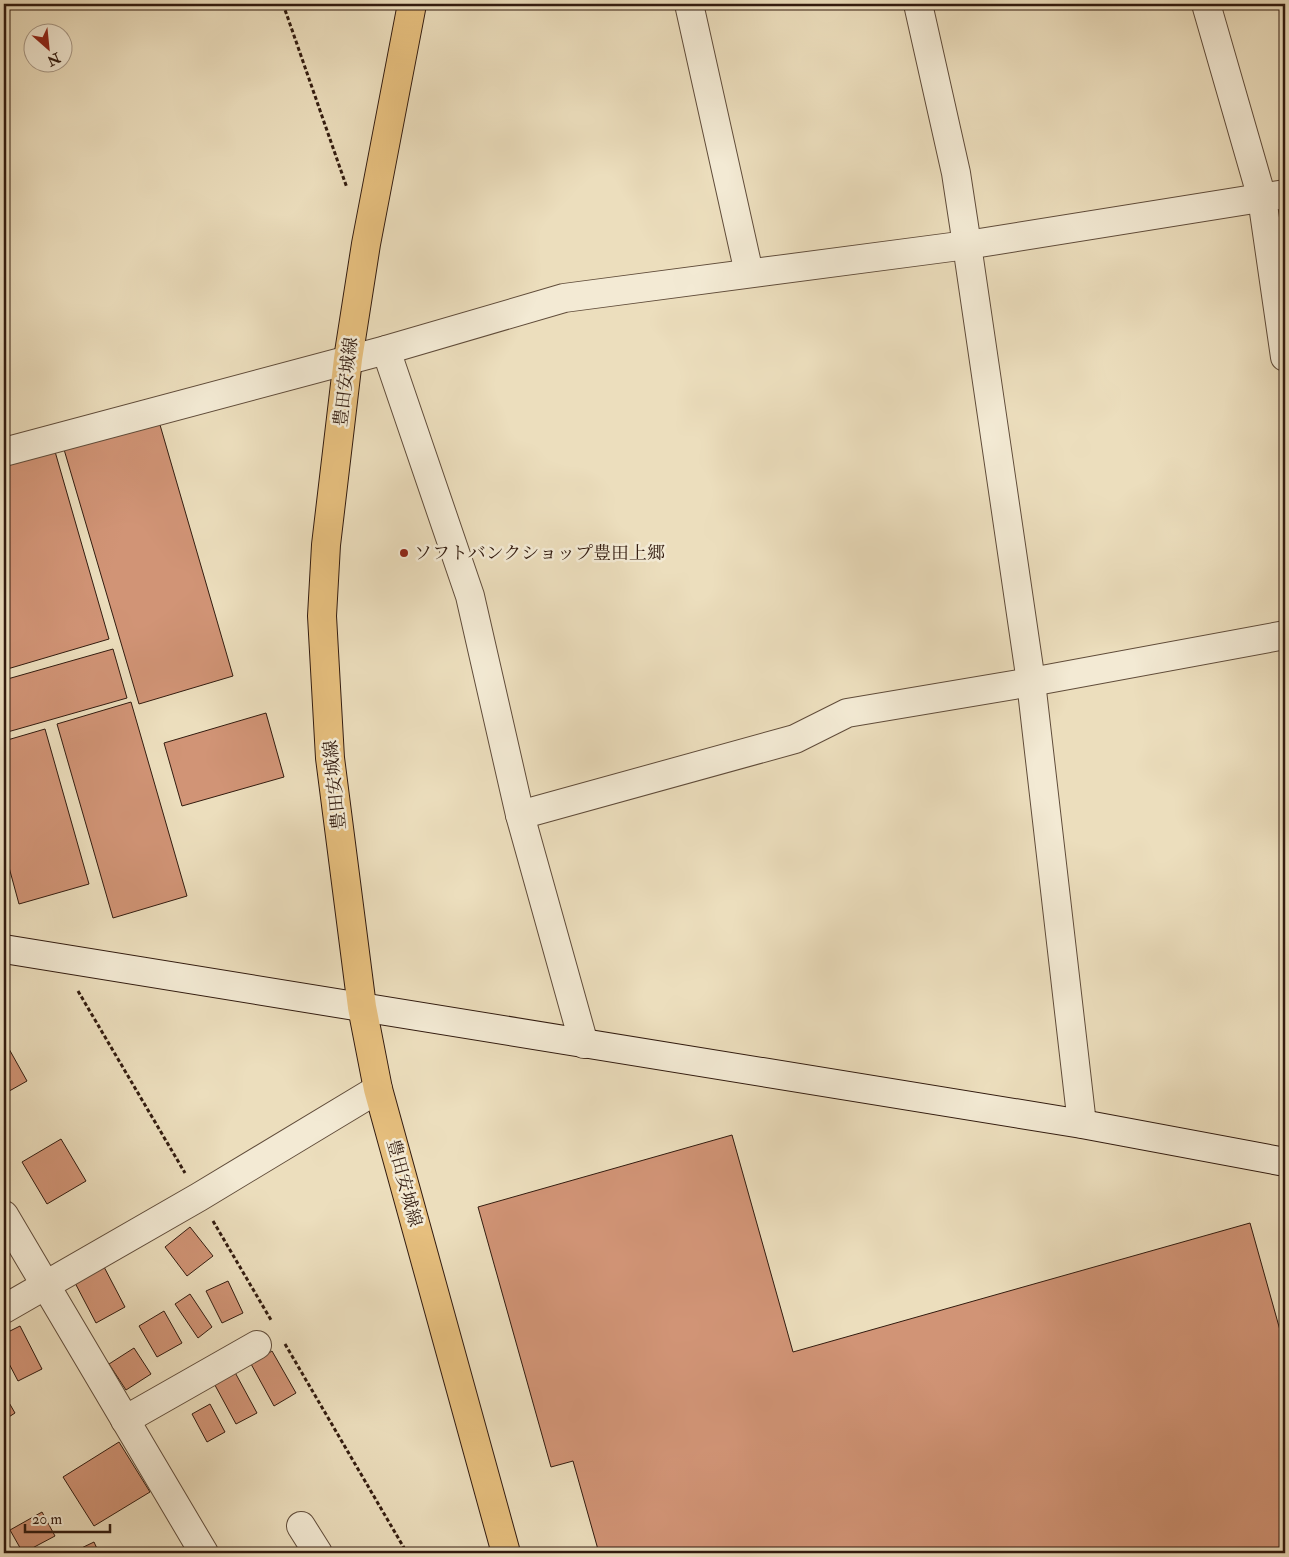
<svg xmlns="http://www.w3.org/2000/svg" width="1289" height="1557" viewBox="0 0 1289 1557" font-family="'IM FELL Double Pica','Noto Serif JP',serif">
	<rect width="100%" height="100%" fill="#ecdebd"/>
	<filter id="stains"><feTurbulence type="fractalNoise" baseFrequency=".004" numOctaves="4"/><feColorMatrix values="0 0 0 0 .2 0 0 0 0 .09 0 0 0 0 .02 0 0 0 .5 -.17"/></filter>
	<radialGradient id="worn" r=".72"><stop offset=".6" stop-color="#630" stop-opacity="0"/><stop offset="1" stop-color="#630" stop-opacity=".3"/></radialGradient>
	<g fill="#d19476" stroke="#321b0f">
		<path d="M158 418 233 676 139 704 63 446Z"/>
		<path d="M54 448 109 639 4 670V463Z"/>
		<path d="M113 649 127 698 4 733V680Z"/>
		<path d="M131 702 187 896 113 918 57 724Z"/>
		<path d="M266 713 284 777 182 806 164 743Z"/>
		<path d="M45 729 89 884 19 904 4 849V741Z"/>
		<path d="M4 1040 27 1081 4 1094Z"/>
		<path d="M732 1135 793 1352 1250 1223 1285 1348V1553H599L573 1461 551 1467 478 1207Z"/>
		<path d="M61 1139 86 1181 47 1204 22 1162Z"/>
		<path d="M190 1227 213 1256 187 1276 165 1247Z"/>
		<path d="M103 1265 125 1307 96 1323 74 1281Z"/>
		<path d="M228 1281 243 1313 222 1323 206 1291Z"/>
		<path d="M190 1294 212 1327 198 1338 175 1304Z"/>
		<path d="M164 1311 182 1343 157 1357 139 1326Z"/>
		<path d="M20 1326 42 1369 18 1381 4 1354V1334Z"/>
		<path d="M134 1348 151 1374 126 1390 109 1364Z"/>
		<path d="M272 1351 296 1393 274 1406 251 1364Z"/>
		<path d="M231 1365 257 1413 236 1424 210 1376Z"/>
		<path d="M4 1394 15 1413 4 1420Z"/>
		<path d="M210 1404 225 1432 207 1442 192 1414Z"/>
		<path d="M119 1442 150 1492 94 1526 63 1477Z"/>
		<path d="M42 1512 55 1536 23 1553 10 1530Z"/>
		<path d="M94 1542 99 1553H71Z"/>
	</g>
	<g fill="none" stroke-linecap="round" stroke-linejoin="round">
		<defs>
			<g id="street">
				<path d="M689 4 749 273"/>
				<path d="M918 4 956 173 967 245 1031 682 1082 1124"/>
				<path d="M1206 4 1262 198 1285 357"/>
				<path d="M386 350 470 596 520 815 584 1044"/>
				<path d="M4 452 386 350 564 298 967 245 1285 194"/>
				<path d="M520 815 795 739 847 713 1031 682 1285 635"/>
				<path d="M4 1215 204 1553"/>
				<path d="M4 1309 199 1197 378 1089"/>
				<path d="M125 1420 257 1345"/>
				<path d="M301 1526 318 1553"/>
			</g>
			<path id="secondary" d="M4 949 1082 1124 1285 1162"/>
			<path id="primary" d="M412 4 366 244 348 359 326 545 322 616 330 758 362 1007 378 1089 506 1553"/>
		</defs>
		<use href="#street" stroke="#604c3a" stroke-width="30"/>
		<use href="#secondary" stroke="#321b0f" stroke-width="30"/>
		<use href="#primary" stroke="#321b0f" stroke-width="30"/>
		<g stroke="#321b0f" stroke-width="3" stroke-dasharray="4 2.5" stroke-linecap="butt">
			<path d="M283 4 347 188"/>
			<path d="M78 991 185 1173"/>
			<path d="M213 1221 271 1320"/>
			<path d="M285 1344 407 1553"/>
		</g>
		<use href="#street" stroke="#f3ead4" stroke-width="28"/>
		<use href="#secondary" stroke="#f3ead4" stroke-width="28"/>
		<use href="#primary" stroke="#e6bf7e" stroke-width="28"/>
	</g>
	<circle fill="#8f2418" stroke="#f3ead4" stroke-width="2" cx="404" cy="553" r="5"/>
	<g text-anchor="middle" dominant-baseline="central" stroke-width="5" stroke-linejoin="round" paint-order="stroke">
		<g font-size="18" fill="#321b0f" stroke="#f3ead4">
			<text transform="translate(346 382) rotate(-83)">豊田安城線</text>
			<text transform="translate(335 785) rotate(-96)">豊田安城線</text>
			<text transform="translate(404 1183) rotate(75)">豊田安城線</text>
		</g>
		<g font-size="18" fill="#321b0f" stroke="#f3ead4" text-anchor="start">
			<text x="414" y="553">ソフトバンクショップ豊田上郷</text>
		</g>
	</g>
	<rect width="1289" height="1557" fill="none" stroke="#ecdebd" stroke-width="20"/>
	<rect x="5" y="5" width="1279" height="1547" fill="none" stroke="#321b0f" stroke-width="2.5"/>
	<rect x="10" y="10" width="1269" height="1537" fill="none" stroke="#321b0f"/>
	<g transform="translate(48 48) rotate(153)"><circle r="24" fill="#f3ead4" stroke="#a69785"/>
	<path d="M0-4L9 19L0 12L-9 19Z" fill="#8f2418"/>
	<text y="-8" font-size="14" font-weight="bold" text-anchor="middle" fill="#321b0f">N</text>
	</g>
	<path d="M25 1524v8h85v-8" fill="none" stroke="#321b0f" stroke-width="2.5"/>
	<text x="32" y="1524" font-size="15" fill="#321b0f" stroke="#f3ead4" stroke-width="4" paint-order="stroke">20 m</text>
	<rect width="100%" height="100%" filter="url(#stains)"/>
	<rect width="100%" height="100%" fill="url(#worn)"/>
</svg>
